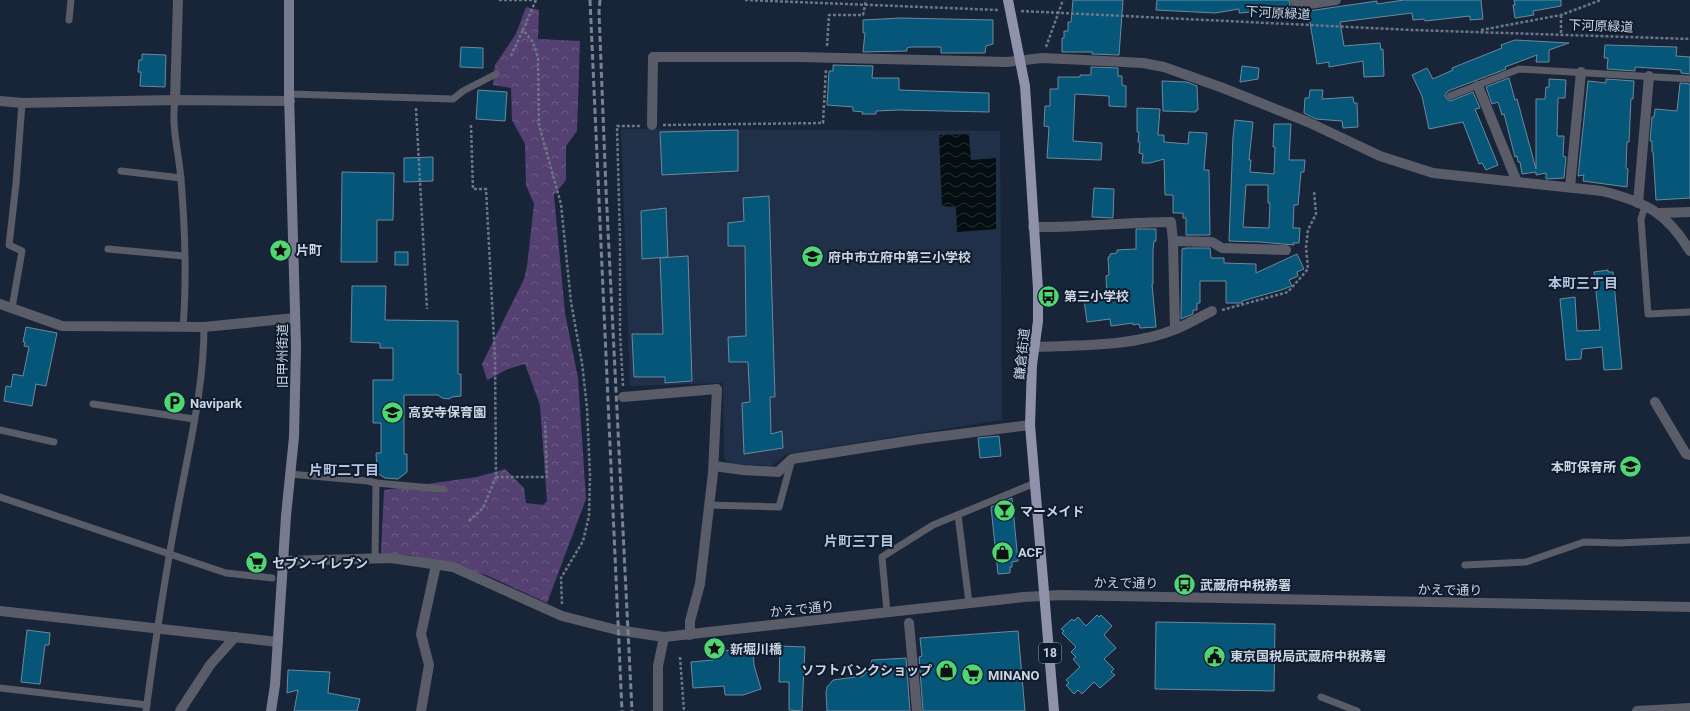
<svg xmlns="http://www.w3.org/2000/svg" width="1690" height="711" viewBox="0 0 1690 711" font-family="Roboto,'Noto Sans JP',sans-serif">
	<defs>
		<pattern id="forest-crowns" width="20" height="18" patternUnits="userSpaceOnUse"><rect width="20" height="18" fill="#544172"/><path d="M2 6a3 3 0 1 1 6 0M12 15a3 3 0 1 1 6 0" fill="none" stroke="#6b5c86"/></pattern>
		<pattern id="water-waves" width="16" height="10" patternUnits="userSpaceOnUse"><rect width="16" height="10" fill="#040d10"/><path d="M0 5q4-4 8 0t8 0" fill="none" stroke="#272f32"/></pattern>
	</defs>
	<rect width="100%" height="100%" fill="#182539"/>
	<path fill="#203049" d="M621 129 1000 131 1002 420 786 454 771 466 735 464 727 462 724 458 723 383 630 386Z"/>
	<path fill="url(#forest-crowns)" d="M526 7 539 10 538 39 580 41 577 131 566 146V180L554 195 565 313 578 378 586 499 547 603 486 575 409 555 381 553 384 490 477 477 505 469 524 488 526 503 543 505 547 501 540 405 525 364 508 369 487 380 482 364 524 279 527 266 534 204 526 185 525 144 512 120 511 88 493 85 495 65 516 34Z"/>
	<path fill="url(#water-waves)" d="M969 134 971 160 996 158V229L957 232 956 207 942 206 939 135Z"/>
	<g fill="#06567a" stroke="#6d899b" fill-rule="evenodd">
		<path d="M1073 0H1123L1119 55 1092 54V52H1062V38H1064V31H1068V22H1071Z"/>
		<path d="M1157 0H1289L1291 10 1290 17 1266 16V11L1239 13V9L1215 13 1156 10Z"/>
		<path d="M1404 0H1481L1483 19 1470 20V16L1425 21 1424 19 1413 20 1412 13 1340 22 1344 46 1380 43 1381 50 1383 49 1384 76 1364 77 1363 61 1329 67V62L1317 64 1308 11 1377 1V4Z"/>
		<path d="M1514 0H1561V6L1533 11 1534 15 1515 18 1513 5H1515Z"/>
		<path d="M900 18 993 20V44L986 46 985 53H941V47H910L907 48V51L863 52 865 33H863V20Z"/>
		<path d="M1515 40 1569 43 1549 50V62H1536L1537 55 1505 67 1506 69 1448 91 1445 95 1446 98 1450 101 1473 92 1480 108 1475 109 1498 165 1486 170 1482 163 1479 164 1463 122 1429 129 1422 96 1412 75 1427 68 1433 79 1453 70 1452 68 1502 48 1501 45Z"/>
		<path d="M1605 45 1677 47 1676 56 1690 57V74L1681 73V70L1650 68 1635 67V71L1607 69 1608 58H1604Z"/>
		<path d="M461 47 483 48V68L460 67Z"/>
		<path d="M142 54 166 55 165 87 140 86 141 72H138L139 60H142Z"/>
		<path d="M833 65 873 66 872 78H899V90L989 93V112L899 110 876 111V114H862L863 112 853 111V107L827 105 829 71H833Z"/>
		<path d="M1242 66 1259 68 1258 79 1240 82Z"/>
		<path d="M1091 67 1118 68V76H1122V85L1126 86V107L1109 106V96L1075 94 1073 141 1102 143 1101 160 1047 158 1049 127 1044 126 1045 106H1050V89H1058V77H1080V75H1091Z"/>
		<path d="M1509 78 1515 100 1517 99 1536 169V99H1545L1546 87H1549V79L1566 80 1565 98H1558L1557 136H1564L1563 156 1566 157 1564 178 1546 179V173L1536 175V172L1522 174 1520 162H1518L1517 156 1515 157 1504 114 1502 115 1498 102 1492 104 1486 87Z"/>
		<path d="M1606 79 1634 81 1633 99H1631L1629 142H1627L1626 168 1628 169 1627 187 1583 181 1584 175 1578 176 1588 81 1606 83Z"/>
		<path d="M1162 81 1187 82 1197 86 1198 110H1196V112L1163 111Z"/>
		<path d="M1680 83 1690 84V198L1656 200 1653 152H1652V141H1650L1652 117H1654L1655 109 1677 111Z"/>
		<path d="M478 90 507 92 505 121 476 119Z"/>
		<path d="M1310 90H1323L1322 99 1353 97 1354 103H1357L1358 127 1343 128 1342 121 1316 119 1304 113 1305 98H1309Z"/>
		<path d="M1137 108 1160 109 1158 135H1164V142L1188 144 1189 132 1207 133 1204 170H1209L1210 235H1186V218H1183V213H1173V195H1165L1164 159 1150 163H1142L1143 154 1139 153 1140 142H1138L1139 132H1137Z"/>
		<path d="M1235 120 1253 122 1249 160H1251L1250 172 1274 174 1275 147H1273L1274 124H1291L1289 160H1305L1304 172H1301L1298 205H1294L1293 228H1300L1299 243H1293L1294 245 1260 242 1229 241 1233 137ZM1246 185H1268V203H1270L1269 228 1243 227Z"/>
		<path d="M738 130V171L662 175 660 132Z"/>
		<path d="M433 157V181L404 182V158Z"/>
		<path d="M342 172 394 173 393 220H377V262H341Z"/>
		<path d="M1094 188 1114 189 1113 218 1092 217Z"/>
		<path d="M769 196 775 397H770L771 434 782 431 783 448 744 454 742 403 750 402 748 362H729L728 337 746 336 745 246H728V223L744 221 743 198Z"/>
		<path d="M666 208 668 257 642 259 641 211Z"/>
		<path d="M1136 229H1156V241H1154L1153 250V284H1152L1156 327 1140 328 1139 324 1133 325V323L1111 326 1110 319 1087 322 1084 300 1107 297 1106 276 1109 275 1108 257H1110V254L1117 253V250L1136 249Z"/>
		<path d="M1186 248H1210L1211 258H1224V263L1256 264V273L1297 254 1304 269 1297 272 1298 276 1289 280 1292 286 1281 290 1242 301V303H1226V281H1200V303H1197V310H1193V314L1181 319 1182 249Z"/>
		<rect x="395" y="252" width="13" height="13"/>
		<path d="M688 256 692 381 665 383V377H634L632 334H663L660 258Z"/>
		<path d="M1608 270V272H1613L1622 369 1604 370 1602 347 1582 349 1581 359 1566 360 1560 299 1575 297 1577 331 1600 330 1594 272Z"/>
		<path d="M352 286H386L385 320 458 321V374H461V396L452 397 449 399 442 398 438 395H404V454H407V472L398 479 385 478 377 473 376 453H381V423H373V380H393V348H380V343L351 342Z"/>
		<path d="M26 327 57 333 46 386 36 384 32 406 4 401 6 386 11 387 13 374 23 376 29 347 24 346 25 342H23Z"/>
		<path d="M999 436 1001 456 980 458 978 438Z"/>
		<path d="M1012 498 1018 561 1012 562V567H1010V573L998 574 991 507Z"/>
		<path d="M1097 615 1099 617 1101 615 1112 626 1104 635 1116 648 1104 659 1114 669 1111 672 1115 675 1100 688 1094 682 1082 694 1078 690 1074 694 1066 685 1069 683 1066 680 1080 667 1073 659 1076 657 1071 652 1076 647 1062 633 1064 631 1061 629 1072 619 1074 621 1078 617 1086 626Z"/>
		<path d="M1156 622 1275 624 1274 691 1155 689Z"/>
		<path d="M27 630 50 633 49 645H45L40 684 21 682Z"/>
		<path d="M1018 631 1025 711H923L919 657 922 656 920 638Z"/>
		<path d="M780 646 805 647 802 711 789 710V682H779Z"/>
		<path d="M753 648 754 665 761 689 743 695H725L724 686 693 688 691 662 713 660 712 652Z"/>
		<path d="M906 658 910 711H827L826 693 827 687 833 680 863 676 869 669 872 660Z"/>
		<path d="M288 670 330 672 328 693 360 699 357 711H294L298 690 287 693Z"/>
	</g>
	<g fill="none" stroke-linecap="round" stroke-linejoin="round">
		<g stroke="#6b7687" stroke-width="2.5" stroke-dasharray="3 2" stroke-linecap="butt">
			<path d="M499 0H536"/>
			<path d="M536 0 523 30 533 42 538 58 539 125 561 204 571 302 582 363 587 408 590 476 589 516 583 541 561 578 562 604"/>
			<path d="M745 0 998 10"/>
			<path d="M1021 11 1412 30 1690 39"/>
			<path d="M1561 15V35"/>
			<path d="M1481 30 1561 15 1601 0"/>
			<path d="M827 46 829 15H863L866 0"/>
			<path d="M1046 47 1063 0"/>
			<path d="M511 56 523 30"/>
			<path d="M416 108 427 309"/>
			<path d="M471 125 473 189H486L495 358 496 477H547L545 422"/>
			<path d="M663 125 823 123 826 69"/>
			<path d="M1222 310 1288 292 1308 269 1306 247 1308 230 1316 214 1314 191"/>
			<path d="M623 386 620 333V240L617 126H642"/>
			<path d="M469 521 483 508 496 477"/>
			<path d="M680 657 684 711"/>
		</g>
		<g stroke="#5a5c67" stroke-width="7">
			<path d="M69 20 71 0"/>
			<path d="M289 94 453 99 463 91 496 74"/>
			<path d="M1450 96 1519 69 1690 79"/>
			<path d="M175 100C171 127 179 153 181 180 185 228 187 278 183 327"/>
			<path d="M121 171 181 178"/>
			<path d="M1645 206 1641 219 1648 314 1690 312"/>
			<path d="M108 249 184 256"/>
			<path d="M12 308 22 251 9 245 16 184 22 103"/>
			<path d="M93 404 194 419"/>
			<path d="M0 430 54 442"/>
			<path d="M290 474 368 481 376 483 375 558"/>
			<path d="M376 483 443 489"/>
			<path d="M0 497 226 573 272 578"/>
			<path d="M709 505 779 507 792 459"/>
			<path d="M958 515 969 603"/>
			<path d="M1465 565 1526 562 1584 542 1618 543 1690 540"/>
			<path d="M887 612 882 557 933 525 1035 483"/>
			<path d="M0 688 147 705"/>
			<path d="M1321 697 1357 711"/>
			<path d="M146 711C155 643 165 575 178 507 189 448 204 387 204 327"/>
		</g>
		<path stroke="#5a5c67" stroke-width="10" d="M909 623 917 711"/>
		<g stroke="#5a5c67" stroke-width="10">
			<path d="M1295 0 1296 6 1336 0"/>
			<path d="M1478 86 1517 182"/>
			<path d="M175 100 178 0"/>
			<path d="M0 101 22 103 175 100 290 101"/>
			<path d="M652 125 653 57H799L1007 62 1042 58 1064 59 1143 63 1164 67 1223 88 1308 122 1380 156 1433 173 1602 191C1646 202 1667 213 1690 251"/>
			<path d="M1570 187 1581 72"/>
			<path d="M1638 203 1649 76"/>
			<path d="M1660 213 1690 212"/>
			<path d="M1033 227C1079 228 1125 222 1171 222L1173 241 1175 329"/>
			<path d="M1173 241 1212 242 1222 248 1286 250"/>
			<path d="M0 304 62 326 204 327 295 318"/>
			<path d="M1034 347C1081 345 1132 347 1176 329 1188 324 1200 317 1212 311"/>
			<path d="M623 397 717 389 713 473 700 584 690 621V635"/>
			<path d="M1655 402 1686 454 1690 455"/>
			<path d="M714 466 743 470 778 472 792 459 920 439 1030 425"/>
			<path d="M180 711 210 665 235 637"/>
			<path d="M421 711 429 665 421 634 436 565"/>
			<path d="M1637 711 1690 708"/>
		</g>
		<g stroke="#5a5c67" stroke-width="10">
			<path d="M283 561 391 558 453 567 562 616 617 630 664 637 1024 597 1061 595 1690 607"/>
			<path d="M0 611 278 642"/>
			<path d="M658 711V666L664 637"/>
		</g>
		<path stroke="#787b8d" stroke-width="10" d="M271 711 275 685 286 516 294 437 296 347 289 94V0"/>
		<path stroke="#8f92aa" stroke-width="10" d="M1008 0 1025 86 1038 289V321L1032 365 1030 425 1054 711"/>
		<g stroke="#778292" stroke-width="3" stroke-dasharray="6 3" stroke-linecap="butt">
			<path d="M590 0 622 711"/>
			<path d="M600 0 599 12 606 190 632 711"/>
		</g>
	</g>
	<defs>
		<symbol id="sight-disc" viewBox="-11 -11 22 22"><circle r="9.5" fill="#51d674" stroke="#0f1c2e"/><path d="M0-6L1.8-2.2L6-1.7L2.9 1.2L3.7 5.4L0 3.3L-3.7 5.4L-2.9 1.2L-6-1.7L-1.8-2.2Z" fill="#111"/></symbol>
		<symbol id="school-disc" viewBox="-11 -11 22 22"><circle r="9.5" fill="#51d674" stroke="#0f1c2e"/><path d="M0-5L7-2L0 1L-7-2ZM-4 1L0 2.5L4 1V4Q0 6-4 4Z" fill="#111"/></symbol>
		<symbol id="bus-disc" viewBox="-11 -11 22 22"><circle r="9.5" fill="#51d674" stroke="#0f1c2e"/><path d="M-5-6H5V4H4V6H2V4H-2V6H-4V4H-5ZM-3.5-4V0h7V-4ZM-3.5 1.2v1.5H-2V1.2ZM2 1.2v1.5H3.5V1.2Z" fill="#111"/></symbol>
		<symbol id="parking-disc" viewBox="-11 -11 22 22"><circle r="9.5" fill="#51d674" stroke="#0f1c2e"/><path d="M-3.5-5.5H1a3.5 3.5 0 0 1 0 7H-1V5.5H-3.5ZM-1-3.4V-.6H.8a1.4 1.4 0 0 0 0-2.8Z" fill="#111"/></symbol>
		<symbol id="bar-disc" viewBox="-11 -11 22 22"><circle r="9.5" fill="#51d674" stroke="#0f1c2e"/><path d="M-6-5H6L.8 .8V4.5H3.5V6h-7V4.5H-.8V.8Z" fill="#111"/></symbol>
		<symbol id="shop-disc" viewBox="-11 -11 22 22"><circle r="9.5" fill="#51d674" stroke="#0f1c2e"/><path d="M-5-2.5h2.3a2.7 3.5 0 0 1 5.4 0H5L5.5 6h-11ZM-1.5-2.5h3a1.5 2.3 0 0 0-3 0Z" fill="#111"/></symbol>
		<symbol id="supermarket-disc" viewBox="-11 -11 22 22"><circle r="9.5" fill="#51d674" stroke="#0f1c2e"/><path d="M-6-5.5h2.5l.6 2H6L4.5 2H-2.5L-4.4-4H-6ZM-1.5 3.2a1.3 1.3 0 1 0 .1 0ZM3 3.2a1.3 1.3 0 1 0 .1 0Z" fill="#111"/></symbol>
		<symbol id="civic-disc" viewBox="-11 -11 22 22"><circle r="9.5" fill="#51d674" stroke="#0f1c2e"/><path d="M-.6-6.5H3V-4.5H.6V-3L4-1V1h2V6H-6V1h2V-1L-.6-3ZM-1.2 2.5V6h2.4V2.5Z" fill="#111"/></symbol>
	</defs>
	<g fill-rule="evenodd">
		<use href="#sight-disc" x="268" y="238" width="25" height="25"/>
		<use href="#school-disc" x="800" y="244" width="25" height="25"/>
		<use href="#bus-disc" x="1036" y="284" width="25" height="25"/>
		<use href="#parking-disc" x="162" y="390" width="25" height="25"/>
		<use href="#school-disc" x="380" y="400" width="25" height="25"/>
		<use href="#school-disc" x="1618" y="454" width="25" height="25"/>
		<use href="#bar-disc" x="992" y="498" width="25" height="25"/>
		<use href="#shop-disc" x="990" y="540" width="25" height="25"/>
		<use href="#supermarket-disc" x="244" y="550" width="25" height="25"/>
		<use href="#bus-disc" x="1172" y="572" width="25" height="25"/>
		<use href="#sight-disc" x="702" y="636" width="25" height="25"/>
		<use href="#civic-disc" x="1202" y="644" width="25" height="25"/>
		<use href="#shop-disc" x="934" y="658" width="25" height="25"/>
		<use href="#supermarket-disc" x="960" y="662" width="25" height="25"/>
	</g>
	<g text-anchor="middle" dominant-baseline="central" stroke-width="4" stroke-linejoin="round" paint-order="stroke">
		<rect fill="#0f1c2e" stroke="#939eac" stroke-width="1" x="1039" y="643" width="22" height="20" rx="3"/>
		<g font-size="12" font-weight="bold" fill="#ccd5e2">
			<text x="1050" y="653">18</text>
		</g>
		<g font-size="13" fill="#ccd5e2" stroke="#0f1c2e">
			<text transform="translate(1278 13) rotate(3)">下河原緑道</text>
			<text transform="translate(1601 26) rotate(2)">下河原緑道</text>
			<text transform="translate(1022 354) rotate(-84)">鎌倉街道</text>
			<text transform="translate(282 356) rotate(-90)">旧甲州街道</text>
			<text transform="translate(1126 583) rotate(1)">かえで通り</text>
			<text transform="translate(1450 590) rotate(1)">かえで通り</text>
			<text transform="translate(802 609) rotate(-6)">かえで通り</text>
		</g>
		<g font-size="13" font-weight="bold" fill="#ccd5e2" stroke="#0f1c2e" text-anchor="start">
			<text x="296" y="250">片町</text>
			<text x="828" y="257">府中市立府中第三小学校</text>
			<text x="1064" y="296">第三小学校</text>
			<text x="190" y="403">Navipark</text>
			<text x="408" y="412">高安寺保育園</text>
			<text x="1616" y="467" text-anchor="end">本町保育所</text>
			<text x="1020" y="511">マーメイド</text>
			<text x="1018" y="552">ACF</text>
			<text x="272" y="563">セブン-イレブン</text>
			<text x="1200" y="585">武蔵府中税務署</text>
			<text x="730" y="649">新堀川橋</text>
			<text x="1230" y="656">東京国税局武蔵府中税務署</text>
			<text x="932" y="670" text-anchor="end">ソフトバンクショップ</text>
			<text x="988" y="675">MINANO</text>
		</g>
		<g font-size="14" font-weight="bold" fill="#b3c5df" stroke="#0f1c2e">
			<text x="1583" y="283">本町三丁目</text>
			<text x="344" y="470">片町二丁目</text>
			<text x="859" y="541">片町三丁目</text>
		</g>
	</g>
</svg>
